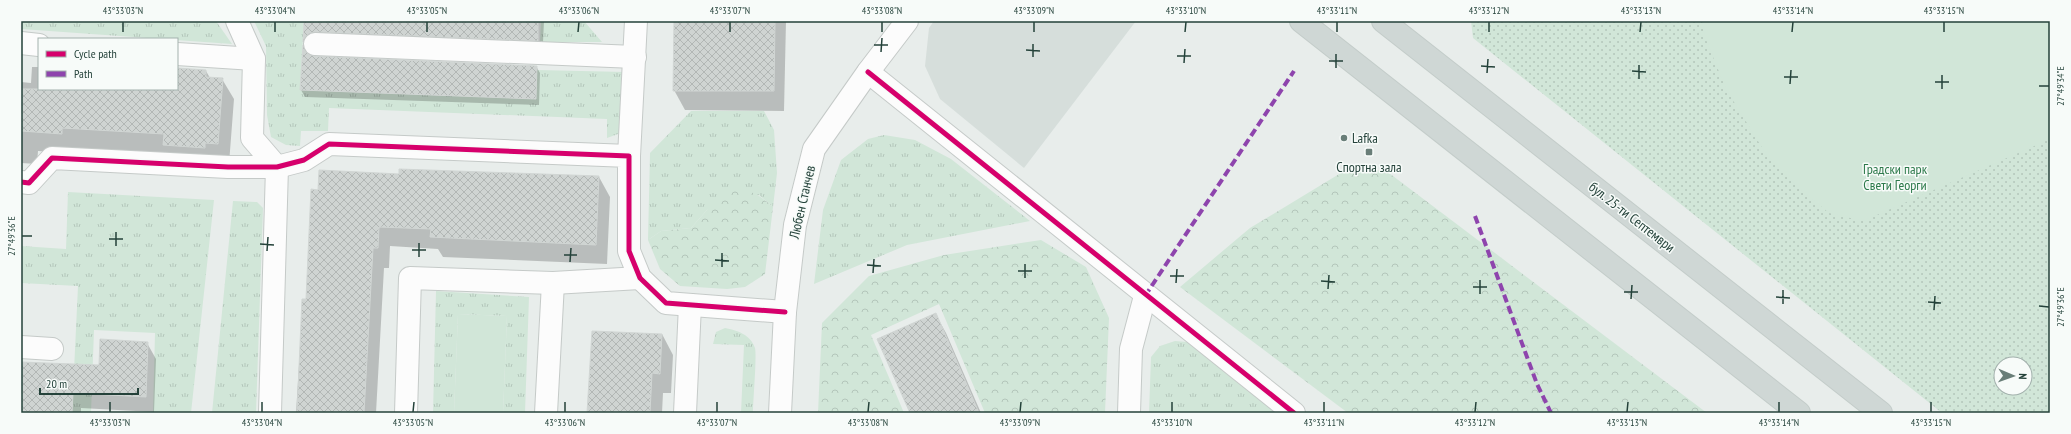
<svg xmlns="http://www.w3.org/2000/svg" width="2071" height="434" viewBox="0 0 2071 434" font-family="'PT Sans Narrow',sans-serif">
	<defs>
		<pattern id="grass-tufts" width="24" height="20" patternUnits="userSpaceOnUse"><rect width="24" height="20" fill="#d1e6d8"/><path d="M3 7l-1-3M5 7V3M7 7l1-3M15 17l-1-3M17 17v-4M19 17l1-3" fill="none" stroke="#b3c6ba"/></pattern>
		<pattern id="forest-crowns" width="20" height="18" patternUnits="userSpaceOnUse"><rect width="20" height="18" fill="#d1e6d8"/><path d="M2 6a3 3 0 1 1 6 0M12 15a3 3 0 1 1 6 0" fill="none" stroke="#b3c6ba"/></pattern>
		<pattern id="park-dots" width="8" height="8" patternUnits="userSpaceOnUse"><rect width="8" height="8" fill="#d1e6d8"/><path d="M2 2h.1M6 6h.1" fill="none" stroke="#b3c6ba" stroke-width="1.8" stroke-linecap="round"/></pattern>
		<pattern id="building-cross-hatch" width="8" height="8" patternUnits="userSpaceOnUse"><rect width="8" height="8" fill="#cfd4d2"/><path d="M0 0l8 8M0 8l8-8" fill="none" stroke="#b2b7b5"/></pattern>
	</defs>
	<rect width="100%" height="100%" fill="#e8edeb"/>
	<path fill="#d6dedb" d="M934 21H1136L1024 168 940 99 925 66 929 28Z"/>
	<g fill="url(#grass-tufts)">
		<path d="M21 21H216L232 44 21 29Z"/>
		<path d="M254 21H304L300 90 535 99 537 70 626 72 624 126 618 134 607 138V119L329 108 328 131H301L300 146 286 145 271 137 267 115 266 46Z"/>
		<path d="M541 21H584L602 42H540Z"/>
		<path d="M691 111H764L774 130 777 173 773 207 759 195 707 210 691 228 661 231 648 240 650 153Z"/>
		<path d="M884 135 915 140 951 159 1030 221 907 245 814 284 823 210 841 160 868 139Z"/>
		<path d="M68 192 214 200 191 413H153L155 333 94 330 91 413H72L78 286 21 283V246L66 249Z"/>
		<path d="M233 201 257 202 263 208 256 413H212Z"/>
		<path d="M436 291 529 297 525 413H503L507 316 458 314 454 413H433Z"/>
		<path d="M725 328C737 330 751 335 755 348 757 356 753 401 753 413H741L744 345 713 344 716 332Z"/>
		<path d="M1175 341 1187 342 1278 413H1149L1151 357 1160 346Z"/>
	</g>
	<g fill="url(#forest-crowns)">
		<path d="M1354 165 1389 173 1707 413H1348L1180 287 1250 228Z"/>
		<path d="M732 190C753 190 758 194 773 207L765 274 745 287 727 289 680 286 660 269 648 240 661 231 691 228 707 210Z"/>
		<path d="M1041 240 1086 267 1109 318 1105 413H985L939 304 871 335 904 413H818L822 323 869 276 944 255Z"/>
	</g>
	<path fill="url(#park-dots)" fill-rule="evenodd" d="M1471 21H2050V413H1942L1473 38ZM2001 364H2025V388H2001Z"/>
	<g fill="#d1e6d8">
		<path d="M1702 21H2050V139L1863 221 1829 213 1798 187 1766 154 1726 89 1705 37Z"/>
		<path d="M458 314 507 316 503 413H454Z"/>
	</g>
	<g fill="#0003">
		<path d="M305 21H544L543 42 541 41V47L307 48 304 42Z"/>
		<path d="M674 21H786L784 111 685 110 674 90Z"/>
		<path d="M304 48 308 55 314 57 536 66 540 73 539 105 305 97 301 90Z"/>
		<path d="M32 67H39V89H177V69L206 71 210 78 222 79 234 99 229 164 168 153 73 148V153L38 151 37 164 21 163V82L31 83Z"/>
		<path d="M400 175 599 177 610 197 607 264 443 257 438 249 390 246 389 268H384L376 413H296L303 300H307L319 191Z"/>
		<path d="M936 315 946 333 981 413H911Z"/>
		<path d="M662 334 673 355 671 393H663L662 413H588Z"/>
		<path d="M147 343 156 359 154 412 81 408V413H21V363L100 366Z"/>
	</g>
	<g fill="url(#building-cross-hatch)" stroke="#d1d6d4">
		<path d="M304 21H538V41L316 32 309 33 303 42Z"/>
		<path d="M674 21H775L774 91H673Z"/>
		<path d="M303 45 308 54 314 56 537 66 536 99 300 90Z"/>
		<path d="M177 68 206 70V77L223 78 218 144 205 143V148L163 145 164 134 62 128V134L21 131V89H177Z"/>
		<path d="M399 169 599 176 596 245 430 237 431 229 379 227 378 248H373L364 413H297L302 299H306L311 189 318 190 319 170 399 174Z"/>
		<path d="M936 313 979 413H910L877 339Z"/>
		<path d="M592 331 662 334 660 374 652 373 650 413H587Z"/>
		<path d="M100 339 148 342 146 397 73 393 72 413H21V362L99 365Z"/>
	</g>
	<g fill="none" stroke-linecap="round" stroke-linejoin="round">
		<defs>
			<g id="minor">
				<path d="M237 21 254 59 252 138 277 167 270 413"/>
				<path d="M21 43 39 45"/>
				<path d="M315 44 635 57"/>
				<path d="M177 54 254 59"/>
				<path d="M868 72 1294 413"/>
				<path d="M629 156 636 21"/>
				<path d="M21 182 29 183 52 158 228 167H277L304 160 329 144 629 156V251L640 278 666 303 785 312"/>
				<path d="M21 347 52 349"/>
				<path d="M406 413 410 278 553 283 640 278"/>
				<path d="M546 413 553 283"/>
				<path d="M685 413 690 305"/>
				<path d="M780 413 785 312 795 225 814 149 868 72 907 21"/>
				<path d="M1129 413 1131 349 1145 296"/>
			</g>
			<g id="major">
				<path d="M1301 21 1799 413"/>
				<path d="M1383 21 1881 413"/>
			</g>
		</defs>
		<use href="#minor" stroke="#c5cac8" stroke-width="24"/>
		<use href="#major" stroke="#c3ccc9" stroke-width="24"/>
		<use href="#minor" stroke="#fcfcfc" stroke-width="22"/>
		<use href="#major" stroke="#cfd7d5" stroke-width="22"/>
		<g stroke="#8e44ad" stroke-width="4" stroke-dasharray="8 4" stroke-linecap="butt">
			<path d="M1475 216 1537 384 1551 413"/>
			<path d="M1145 296 1294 71"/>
		</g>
		<defs>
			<g id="cycleway">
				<path d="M868 72 1294 413"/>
				<path d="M21 182 29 183 52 158 228 167H277L304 160 329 144 629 156V251L640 278 666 303 785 312"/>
			</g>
		</defs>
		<use href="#cycleway" stroke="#f7fbf9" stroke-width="8"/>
		<use href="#cycleway" stroke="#d6006c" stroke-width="5"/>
	</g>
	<path fill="none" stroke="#24423a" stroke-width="1.5" d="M123 32V22M275 32V22M427 32V22M578 32 579 22M730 32V22M882 32V22M1034 32V22M1185 32 1186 22M1337 32V22M1489 32V22M1640 32 1641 22M1792 32 1793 22M1944 32V22M874 45H888M1026 50 1040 51M881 52 882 38M1177 56H1191M1033 57V44M1329 61H1343M1184 63 1185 49M1481 66 1495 67M1336 68V54M1632 71 1646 72M1487 73 1488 59M1784 77H1798M1639 79V65M1935 82H1949M1790 84 1791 70M2039 86H2049M1942 89V75M22 236H32M109 239H123M260 244 274 245M116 246V232M412 250H426M267 251 268 237M564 255H577M419 257V243M715 260 729 261M570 262 571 248M867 265 881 266M722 267V253M1018 271H1032M873 273 874 259M1170 276H1184M1025 278V264M1321 281 1335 282M1176 283 1177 269M1473 287H1487M1328 289 1329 275M1624 292H1638M1480 294V280M1776 297 1790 298M1631 299 1632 285M1928 302 1941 303M1783 304V290M2039 306 2049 307M1934 310 1935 296M110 412V402M262 412V402M413 412 414 402M565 412V402M717 412V402M868 412 869 402M1020 412 1021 402M1172 412V402M1324 412V402M1475 412 1476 402M1627 412 1628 402M1779 412V402M1931 412V402"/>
	<g fill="#697e78" stroke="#f7fbf9" stroke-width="1.5">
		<circle cx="1344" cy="138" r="4"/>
		<rect x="1365" y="148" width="8" height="8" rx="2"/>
	</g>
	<g text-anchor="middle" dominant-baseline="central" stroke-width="3" stroke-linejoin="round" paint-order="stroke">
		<g font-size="14" fill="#24423a" stroke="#f7fbf9" text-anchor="start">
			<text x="1352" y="138">Lafka</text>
			<text x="1369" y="167" text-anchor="middle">Спортна зала</text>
		</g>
		<g font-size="14" fill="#2d7a4b" stroke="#f7fbf9">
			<text x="1895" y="169">Градски парк<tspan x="1895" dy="16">Свети Георги</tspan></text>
		</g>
		<g font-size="14" fill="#24423a" stroke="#f7fbf9">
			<text transform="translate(802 202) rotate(-77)">Любен Станчев</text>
			<text transform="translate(1632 217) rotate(38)">бул. 25-ти Септември</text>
		</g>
	</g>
	<rect width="2071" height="434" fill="none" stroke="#f7fbf9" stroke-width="44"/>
	<rect x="38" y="38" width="140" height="52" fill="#f7fbf9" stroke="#a3b1ad"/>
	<rect x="46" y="51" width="20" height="6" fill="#d6006c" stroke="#a3b1ad"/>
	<text x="74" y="58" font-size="12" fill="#24423a">Cycle path</text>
	<rect x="46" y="71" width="20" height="6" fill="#8e44ad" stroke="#a3b1ad"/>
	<text x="74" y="78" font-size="12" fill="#24423a">Path</text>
	<g transform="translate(2013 376) rotate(92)"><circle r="19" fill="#f7fbf9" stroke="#a3b1ad"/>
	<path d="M0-3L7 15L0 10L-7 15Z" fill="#697e78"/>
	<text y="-6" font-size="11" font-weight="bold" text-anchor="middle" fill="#24423a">N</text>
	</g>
	<path d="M40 388v6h98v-6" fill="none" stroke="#24423a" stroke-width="2"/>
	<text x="46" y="388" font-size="12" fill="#24423a" stroke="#f7fbf9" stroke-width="3" paint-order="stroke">20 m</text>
	<rect x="22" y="22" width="2027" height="390" fill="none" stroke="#24423a" stroke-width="1.5"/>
	<g font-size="10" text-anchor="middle" fill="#24423a">
		<text x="123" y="14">43°33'03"N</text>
		<text x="275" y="14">43°33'04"N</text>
		<text x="427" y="14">43°33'05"N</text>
		<text x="579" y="14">43°33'06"N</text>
		<text x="730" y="14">43°33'07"N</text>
		<text x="882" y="14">43°33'08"N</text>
		<text x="1034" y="14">43°33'09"N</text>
		<text x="1186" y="14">43°33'10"N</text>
		<text x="1337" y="14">43°33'11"N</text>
		<text x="1489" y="14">43°33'12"N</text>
		<text x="1641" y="14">43°33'13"N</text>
		<text x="1793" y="14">43°33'14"N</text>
		<text x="1944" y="14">43°33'15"N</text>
		<text transform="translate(2060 86) rotate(-90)" y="4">27°49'34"E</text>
		<text transform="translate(11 236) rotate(-90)" y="4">27°49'36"E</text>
		<text transform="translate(2060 307) rotate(-90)" y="4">27°49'36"E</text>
		<text x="110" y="426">43°33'03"N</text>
		<text x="262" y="426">43°33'04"N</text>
		<text x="413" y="426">43°33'05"N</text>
		<text x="565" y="426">43°33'06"N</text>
		<text x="717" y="426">43°33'07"N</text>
		<text x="868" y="426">43°33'08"N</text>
		<text x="1020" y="426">43°33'09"N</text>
		<text x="1172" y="426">43°33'10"N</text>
		<text x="1324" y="426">43°33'11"N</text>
		<text x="1475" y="426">43°33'12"N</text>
		<text x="1627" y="426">43°33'13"N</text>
		<text x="1779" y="426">43°33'14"N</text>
		<text x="1931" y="426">43°33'15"N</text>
	</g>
</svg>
